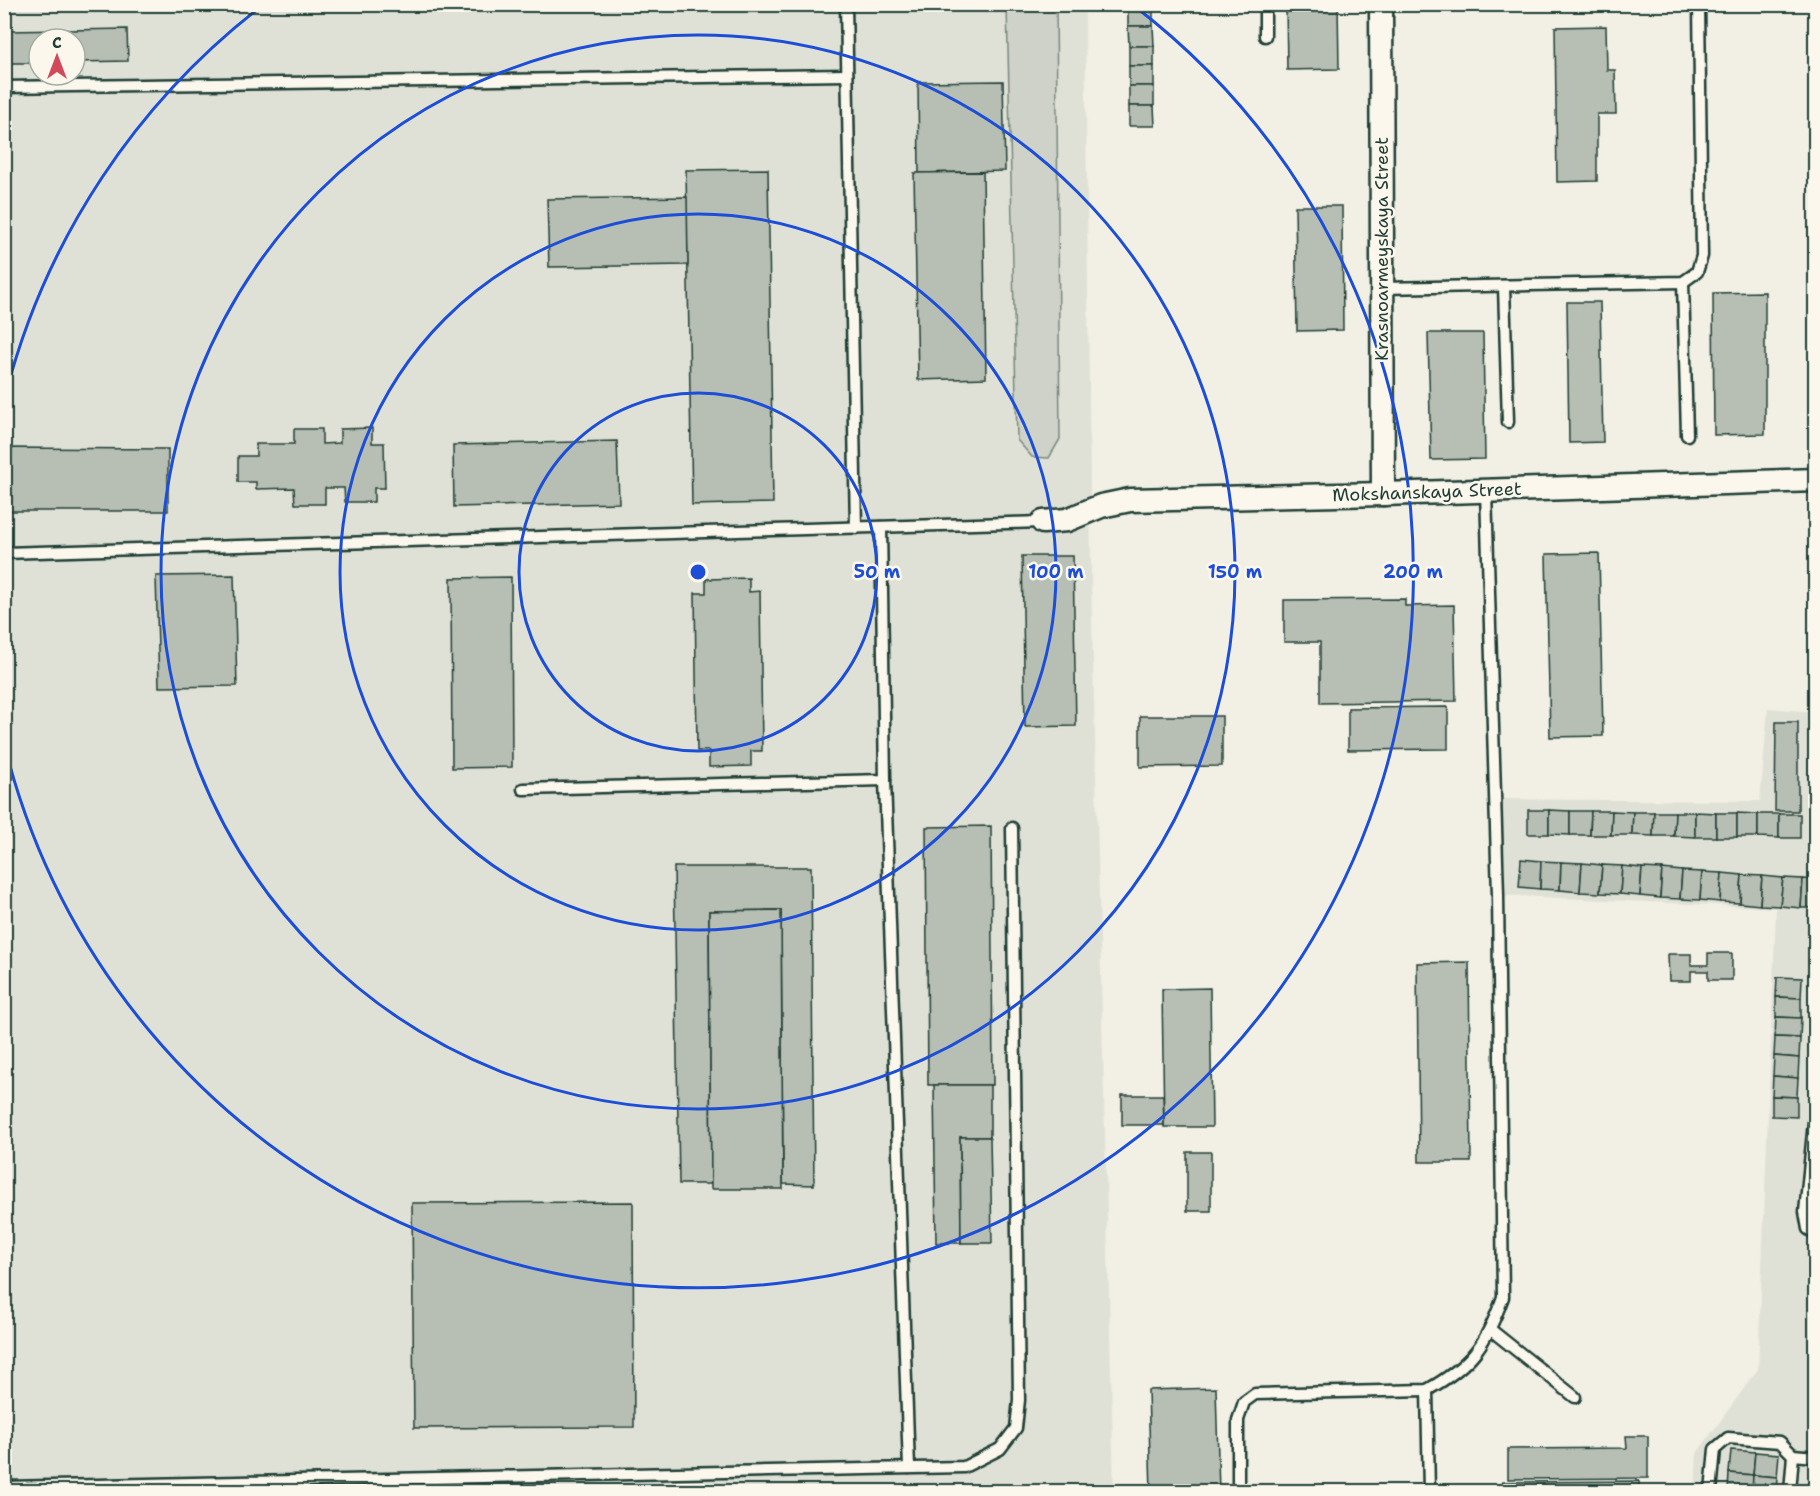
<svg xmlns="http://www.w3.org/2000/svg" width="1820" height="1496" viewBox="0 0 1820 1496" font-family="'Shantell Sans',sans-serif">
	<rect width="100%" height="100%" fill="#f2f0e5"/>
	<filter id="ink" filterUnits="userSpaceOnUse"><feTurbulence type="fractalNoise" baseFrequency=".0167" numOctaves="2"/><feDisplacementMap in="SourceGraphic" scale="12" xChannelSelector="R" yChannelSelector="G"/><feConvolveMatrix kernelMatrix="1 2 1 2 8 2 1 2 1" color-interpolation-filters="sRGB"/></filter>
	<g filter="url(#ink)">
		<g fill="#e0e1d6" fill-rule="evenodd">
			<path d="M5 5H1085L1091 577 1114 1491 5 1492ZM39 39H75V75H39Z"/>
			<path d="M1768 708 1815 712V1491H1695L1697 1453 1758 1369 1776 908 1498 895 1494 799 1760 801Z"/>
		</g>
		<path fill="#cfd2c8" stroke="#77887e" stroke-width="1.5" d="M1007 5H1056L1060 439 1049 458 1032 457 1017 440Z"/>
		<g fill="#b7beb3" stroke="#1f3d34" stroke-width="1.5">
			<rect x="1128" y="4" width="25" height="3"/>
			<path d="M1286 4H1338L1339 69 1287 70Z"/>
			<rect x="1128" y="7" width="25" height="19"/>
			<path d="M1128 26H1153L1154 46H1129Z"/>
			<path d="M1606 26 1607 70H1615L1616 114H1597V181L1557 182 1555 27Z"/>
			<path d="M127 29 128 61 75 62V39H39V63H8V31Z"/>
			<rect x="1129" y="46" width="25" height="20"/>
			<rect x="1129" y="66" width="25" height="20"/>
			<path d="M1003 81 1005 171 919 173 918 82Z"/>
			<rect x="1129" y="86" width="25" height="20"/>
			<path d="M1129 106H1154L1155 126H1129Z"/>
			<path d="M768 169 773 503 692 505 686 170Z"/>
			<path d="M983 172 986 378 918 380 914 173Z"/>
			<path d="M687 197 688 265 549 267 547 199Z"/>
			<path d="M1295 206H1342L1343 330 1297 331Z"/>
			<path d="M1765 292V434L1714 435 1713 293Z"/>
			<path d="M1567 302H1600L1603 442 1569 443Z"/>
			<path d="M1428 333H1483L1485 459 1431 460Z"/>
			<path d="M372 428V443H384L385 488H374V502H345L344 488H325V504H295L294 488 256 489V482H238V456H256V444H294V429H322V444L340 443V429Z"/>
			<path d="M617 441 619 503 454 507 453 445Z"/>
			<path d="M4 448 168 449V511H4Z"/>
			<path d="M1599 553 1603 736 1550 737 1546 554Z"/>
			<path d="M1022 556H1073L1076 726 1025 727Z"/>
			<path d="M234 575 237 686 159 687 156 576Z"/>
			<path d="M511 577 512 767 452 768 451 578Z"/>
			<path d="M749 578V592L760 591 762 751H751V766L709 767V751H697L695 593H706V579Z"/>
			<path d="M1405 599V606L1454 605 1456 701 1320 703V642H1284V600Z"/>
			<path d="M1448 707V749L1348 750V708Z"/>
			<path d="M1140 716H1222V766L1140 767Z"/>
			<path d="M1776 722H1798V811H1775Z"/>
			<rect x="1528" y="810" width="21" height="24"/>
			<path d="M1549 810 1570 811V835L1549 834Z"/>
			<path d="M1570 811H1591L1590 835H1570Z"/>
			<path d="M1591 811H1612L1611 835H1590Z"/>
			<path d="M1612 811 1633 812 1632 835H1611Z"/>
			<path d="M1633 812H1654L1653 836 1632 835Z"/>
			<path d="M1654 812H1675L1674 836H1653Z"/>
			<path d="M1675 812H1695V837L1674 836Z"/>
			<path d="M1695 812 1716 813V837H1695Z"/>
			<rect x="1716" y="813" width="21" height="24"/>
			<path d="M1737 813 1758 814V837H1737Z"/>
			<path d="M1758 814H1779V838L1758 837Z"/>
			<rect x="1779" y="814" width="21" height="24"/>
			<path d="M991 826 993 1085H928L926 827Z"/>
			<path d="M1521 859 1541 861 1540 889 1519 887Z"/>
			<path d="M1541 861 1561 862 1560 890 1540 889Z"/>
			<path d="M1561 862 1582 863 1580 892 1560 890Z"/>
			<path d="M1582 863 1602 865 1600 893 1580 892Z"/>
			<path d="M1602 865 1622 866 1620 894 1600 893Z"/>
			<path d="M1622 866 1642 868 1640 896 1620 894Z"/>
			<path d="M674 867H811L814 1185 783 1184 781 910 709 911 711 1184H679Z"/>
			<path d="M1642 868 1662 869 1660 898 1640 896Z"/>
			<path d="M1662 869 1682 871 1680 899 1660 898Z"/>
			<path d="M1682 871 1702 872 1700 900 1680 899Z"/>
			<path d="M1702 872 1722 873 1720 902 1700 900Z"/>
			<path d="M1722 873 1742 875 1740 903 1720 902Z"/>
			<path d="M1742 875 1762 876 1760 905 1740 903Z"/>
			<path d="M1762 876 1783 878 1780 906 1760 905Z"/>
			<path d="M1783 878 1803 879 1801 908 1780 906Z"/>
			<path d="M1803 879 1816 880V908H1801Z"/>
			<path d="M781 910 783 1189H711L709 911Z"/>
			<path d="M1708 953H1732V980H1708V971H1691V981H1669L1668 954H1691V965H1708Z"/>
			<path d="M1469 962 1471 1162H1419L1417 963Z"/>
			<path d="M1777 977 1802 978 1801 998 1776 997Z"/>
			<path d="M1210 988 1212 1127H1164L1162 989Z"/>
			<path d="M1776 997 1801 998V1018L1776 1017Z"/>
			<path d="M1776 1017 1801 1018 1800 1038 1775 1037Z"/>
			<path d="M1775 1037 1800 1038 1799 1058 1774 1056Z"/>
			<path d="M1774 1056 1799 1058 1798 1078 1773 1076Z"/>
			<path d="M1773 1076 1798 1078 1797 1097 1772 1096Z"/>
			<path d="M934 1085H990V1137H960L961 1243H936Z"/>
			<path d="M1122 1095H1163L1164 1125H1122Z"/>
			<path d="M1772 1096 1797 1097V1117L1772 1116Z"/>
			<path d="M960 1137H990L992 1243H961Z"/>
			<rect x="1187" y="1152" width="24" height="59"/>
			<path d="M633 1202 634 1427 414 1428 412 1203Z"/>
			<path d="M1216 1388 1219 1492H1151L1148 1390Z"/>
			<path d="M1626 1436H1648V1478L1508 1479V1449L1627 1448Z"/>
			<path d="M1731 1450 1755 1452 1753 1475 1729 1473Z"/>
			<path d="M1755 1452 1779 1454 1777 1477 1753 1475Z"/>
			<path d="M1729 1473 1753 1475 1752 1492H1728Z"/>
			<path d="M1753 1475 1777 1477 1776 1492H1752Z"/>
			<path d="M1639 1481V1492H1502V1482Z"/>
		</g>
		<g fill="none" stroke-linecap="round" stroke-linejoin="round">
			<defs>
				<g id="lane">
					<path d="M846 4 856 528"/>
					<path d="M1265 36V4"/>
					<path d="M4 87 847 75"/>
					<path d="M1683 282 1687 435"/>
					<path d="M1504 286 1508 422"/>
					<path d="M1382 288 1683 282 1697 272 1702 256 1699 4"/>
					<path d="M4 553 1043 522"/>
					<path d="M885 780 909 1468"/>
					<path d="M523 789 885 780 881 527"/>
					<path d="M1816 1102 1805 1212 1808 1229 1816 1234"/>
					<path d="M1491 1330 1575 1397"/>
					<path d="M1427 1390 1429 1492"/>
					<path d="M4 1487 964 1467 1000 1449 1016 1428 1019 1400 1012 828"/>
					<path d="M1238 1492V1420L1244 1402 1255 1394 1427 1390C1472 1365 1486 1344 1503 1297L1498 895 1486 491"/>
					<path d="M1711 1492 1715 1449 1728 1438 1780 1442 1793 1455 1816 1457"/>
					<path d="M1790 1492 1793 1455"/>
				</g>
				<g id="street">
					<path d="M1381 4 1383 494"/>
					<path d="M1043 522 1067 520 1101 506 1130 500 1383 494 1816 480"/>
				</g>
			</defs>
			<use href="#lane" stroke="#1f3d34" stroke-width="15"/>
			<use href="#street" stroke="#1f3d34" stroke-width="27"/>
			<use href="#lane" stroke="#fbf7ec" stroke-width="10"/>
			<use href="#street" stroke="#fbf7ec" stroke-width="22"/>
		</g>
	</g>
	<g fill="none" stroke="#1d4ed8" stroke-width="3">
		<circle cx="698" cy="572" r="179"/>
		<circle cx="698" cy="572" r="358"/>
		<circle cx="698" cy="572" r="537"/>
		<path d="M6 393A715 715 0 0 1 263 5M1133 5A715 715 0 1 1 6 751"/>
	</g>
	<g text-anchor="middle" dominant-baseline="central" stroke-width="5" stroke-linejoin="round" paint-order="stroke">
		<g font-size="18" fill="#1f3d34" stroke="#fbf7ec">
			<text transform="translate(1382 249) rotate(-90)">Krasnoarmeyskaya Street</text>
			<text transform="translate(1427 492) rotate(-2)">Mokshanskaya Street</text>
		</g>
	</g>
	<circle cx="698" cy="572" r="9" fill="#1d4ed8" stroke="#fbf7ec" stroke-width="3"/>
	<g font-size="18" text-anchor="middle" font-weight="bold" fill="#1d4ed8" stroke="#fbf7ec" stroke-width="5" stroke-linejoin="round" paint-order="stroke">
		<text x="877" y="578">50 m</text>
		<text x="1056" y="578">100 m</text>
		<text x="1235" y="578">150 m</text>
		<text x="1413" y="578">200 m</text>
	</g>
	<rect width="1820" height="1496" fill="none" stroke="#fbf7ec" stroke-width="24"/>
	<rect x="12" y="12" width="1796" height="1472" fill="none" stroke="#1f3d34" stroke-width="2" filter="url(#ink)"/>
	<g transform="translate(57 57)"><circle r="28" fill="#fbf7ec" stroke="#a3ada2" stroke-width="1.5"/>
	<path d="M0-4.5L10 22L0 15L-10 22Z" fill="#d1495b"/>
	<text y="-9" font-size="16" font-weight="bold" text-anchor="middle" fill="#1f3d34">С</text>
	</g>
</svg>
